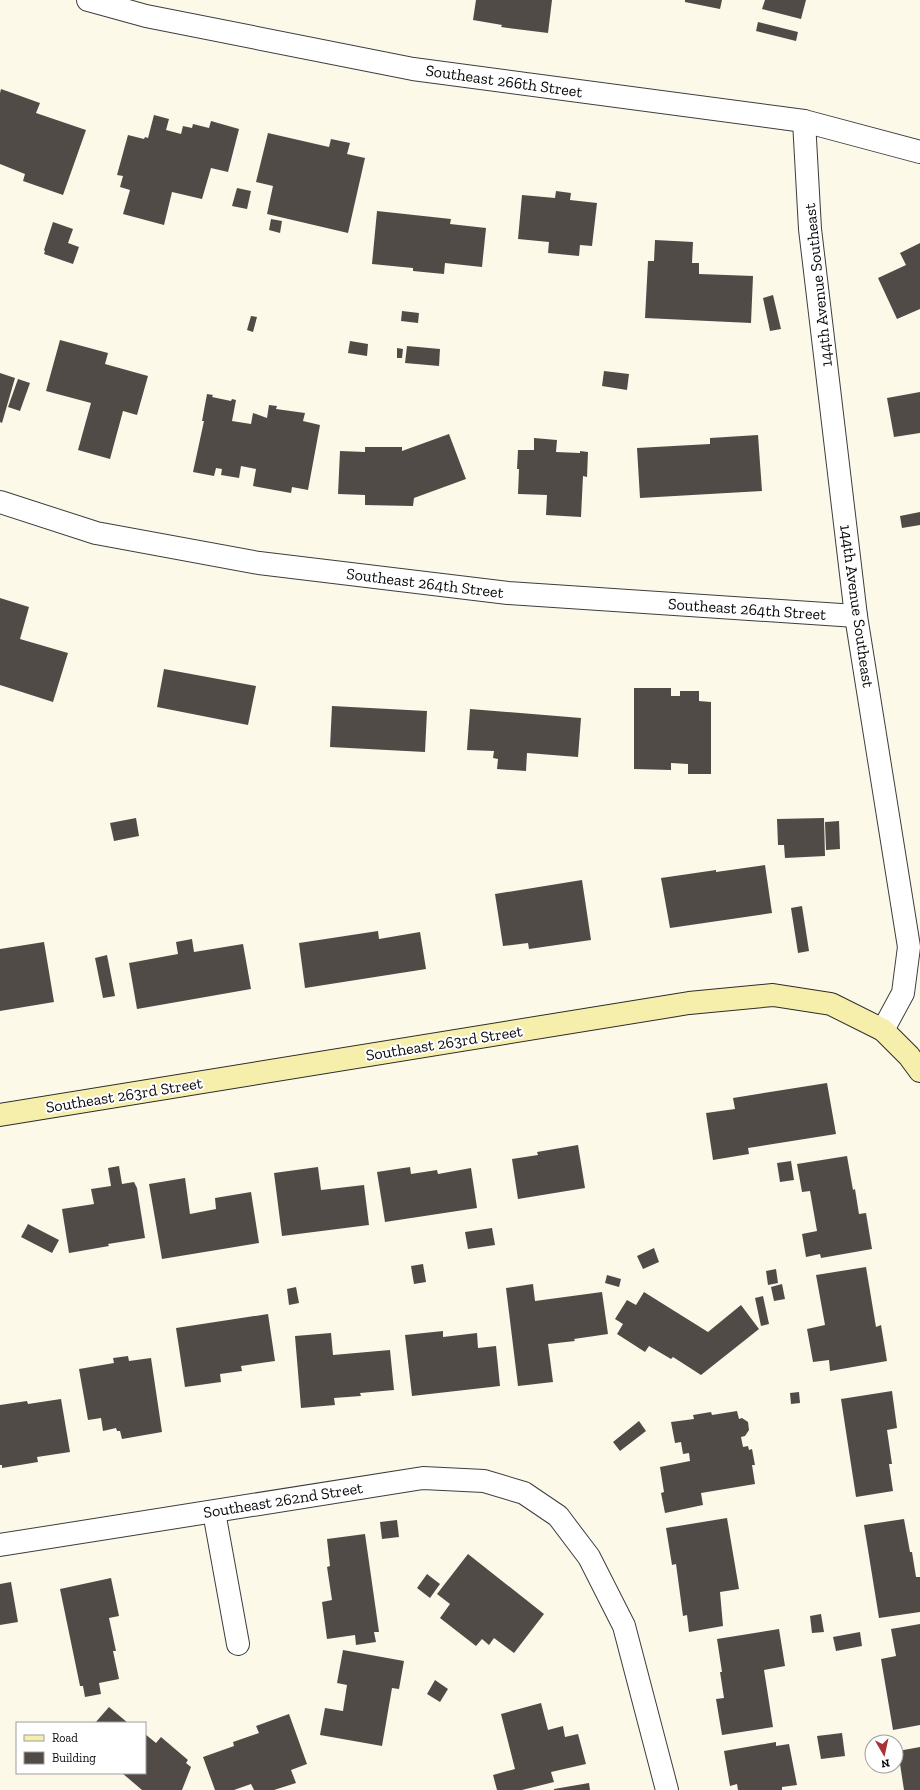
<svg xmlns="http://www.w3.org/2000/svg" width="920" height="1790" viewBox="0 0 920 1790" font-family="'Zilla Slab',serif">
	<rect width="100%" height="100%" fill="#fdf9e9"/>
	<g fill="#514b47">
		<path d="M476 0H552L548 33 501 27 502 25 473 20Z"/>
		<path d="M685 0H722L720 9 685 2Z"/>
		<path d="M765 0H806L801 19 762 9Z"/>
		<path d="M758 22 798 32 796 41 756 31Z"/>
		<path d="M1 89 40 103 36 113 86 130 63 195 23 181 25 174 0 164V93Z"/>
		<path d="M154 115 169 119 166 130 181 134 183 126 192 128 193 124 209 128 211 121 239 129 228 172 211 168 202 199 172 192 164 225 123 214 130 190 120 187 123 176 117 175 128 135 144 139 145 137 148 138Z"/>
		<path d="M268 133 329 147 331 139 350 143 347 154 365 158 348 233 267 214 273 186 256 182Z"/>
		<path d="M237 188 251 191 247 209 232 206Z"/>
		<path d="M556 191 571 193 570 200 597 203 592 246 580 245 579 256 548 253 549 242 518 239 522 195 555 198Z"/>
		<path d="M377 211 451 219 450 224 486 228 482 267 445 263 444 274 413 271V268L372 264Z"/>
		<path d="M271 219 282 221 280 233 269 230Z"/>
		<path d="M53 222 73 229 68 243 79 247 73 264 44 254 45 251 44 250Z"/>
		<path d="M655 240 693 242 692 263H699V274L753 276 751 323 645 318 648 261H654Z"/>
		<path d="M920 243V309L897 319 878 278 906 265 900 253Z"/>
		<path d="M773 295 781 329 770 331 763 298Z"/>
		<path d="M402 311 419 313 418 323 401 321Z"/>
		<path d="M251 316 257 317 253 332 247 330Z"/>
		<path d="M60 340 108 353 105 364 148 376 137 415 123 411 110 459 78 450 91 403 46 391Z"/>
		<path d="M350 341 368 344 367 356 348 353Z"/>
		<path d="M407 346 440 349 439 366 405 363Z"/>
		<path d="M397 348 403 349 402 358H397Z"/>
		<path d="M604 371 629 374 627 390 602 386Z"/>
		<path d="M0 373 15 378 2 423 0 422Z"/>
		<path d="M18 379 30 383 20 411 8 407Z"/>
		<path d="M920 392V433L894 437 887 398Z"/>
		<path d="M207 394 213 395 212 397 231 401 232 399 236 400 232 421 251 424 253 413 267 418 269 405 277 406 276 409 305 413 303 421 320 425 308 490 292 487 291 493 253 486 256 469 241 466 239 478 221 475 222 469 216 468 214 476 193 472 204 421H202Z"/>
		<path d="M449 434 466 479 414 498 413 506 365 505V495L338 494 340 451 365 452V447H402V451Z"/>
		<path d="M758 435 762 491 640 498 637 448 710 444V438Z"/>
		<path d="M534 438 557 440 556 452 580 453V451L588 452 587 477 583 476 581 517 546 515 547 495 518 494 519 469H517L518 450H534Z"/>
		<path d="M920 512V525L902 528 900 516Z"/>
		<path d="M0 598 29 607 20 639 68 653 53 702 0 685Z"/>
		<path d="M164 669 256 686 248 725 157 707Z"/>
		<path d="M634 688H671V696H680V691H699V701L711 702V774H688V764L671 763V770L634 769Z"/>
		<path d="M332 706 427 711 425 752 330 747Z"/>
		<path d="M470 709 581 718 578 757 527 753 526 771 497 769 498 759 493 758 494 751 467 750Z"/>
		<path d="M136 818 139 836 114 841 110 823Z"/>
		<path d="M824 818 825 856 785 858 784 845H778L777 819Z"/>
		<path d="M839 821 840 849 826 850 825 822Z"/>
		<path d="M765 865 772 913 670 928 661 878 716 870V872Z"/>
		<path d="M582 880 591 940 529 949 528 943 503 946 495 894Z"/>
		<path d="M802 906 809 951 798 953 791 908Z"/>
		<path d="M378 931 379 939 420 932 426 969 305 988 299 943Z"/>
		<path d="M192 939 194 952 243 944 251 989 137 1009 129 963 178 954 176 942Z"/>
		<path d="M44 942 54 1002 0 1011V949Z"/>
		<path d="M107 955 115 996 103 998 95 958Z"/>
		<path d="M827 1083 836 1134 748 1148 749 1154 713 1160 706 1113 735 1109 733 1098Z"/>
		<path d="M578 1145 585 1188 518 1199 512 1159 538 1155 537 1152Z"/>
		<path d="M847 1156 853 1190 855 1189 859 1214 866 1213 872 1249 821 1258 820 1254 806 1257 802 1234 817 1231 810 1191 802 1192 797 1164Z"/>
		<path d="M791 1161 794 1180 780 1182 777 1163Z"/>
		<path d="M119 1166 122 1184 134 1182 137 1188 145 1238 108 1244 109 1246 69 1253 62 1209 94 1204 91 1189 111 1186 108 1168Z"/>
		<path d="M318 1167 321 1190 364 1185 369 1225 282 1236 274 1173Z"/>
		<path d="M410 1167 411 1174 437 1170 438 1174 471 1168 477 1208 385 1222 377 1172Z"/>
		<path d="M185 1178 190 1214 216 1209 215 1198 251 1192 259 1243 162 1259 149 1184Z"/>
		<path d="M28 1224 59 1240 52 1253 21 1237Z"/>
		<path d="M492 1228 495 1245 468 1249 465 1232Z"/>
		<path d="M654 1248 659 1262 643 1269 637 1256Z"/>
		<path d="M423 1264 426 1282 414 1284 411 1266Z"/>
		<path d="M866 1267 876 1327 881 1325 887 1361 830 1371 829 1360 813 1362 807 1329 825 1325 816 1275Z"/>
		<path d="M776 1269 778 1283 768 1285 766 1271Z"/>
		<path d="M607 1275 621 1279 619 1287 605 1283Z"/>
		<path d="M533 1284 535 1301 602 1292 608 1334 574 1339 575 1341 548 1344 553 1382 518 1386 506 1288Z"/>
		<path d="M782 1284 785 1299 774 1301 771 1287Z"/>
		<path d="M296 1287 299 1303 289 1305 287 1289Z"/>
		<path d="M644 1292 708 1332 741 1305 759 1329 701 1375 673 1357 671 1359 649 1346 645 1352 617 1334 623 1324 615 1319 627 1300 636 1305Z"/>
		<path d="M763 1296 769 1324 761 1326 755 1298Z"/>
		<path d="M268 1314 275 1361 241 1366 242 1371 220 1374 221 1382 185 1387 176 1328Z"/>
		<path d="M443 1331V1337L477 1333 478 1348 496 1346 500 1386 412 1396 405 1335Z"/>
		<path d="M331 1333 333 1355 390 1350 394 1390 360 1393 361 1396 334 1398 335 1405 301 1408 295 1336Z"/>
		<path d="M128 1356 129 1361 151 1358 162 1432 122 1439 120 1431H117L116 1428 103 1431 101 1418 88 1420 79 1369 114 1363 113 1358Z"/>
		<path d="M892 1391 897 1428 887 1430 892 1464H889L893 1491 856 1497 841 1399Z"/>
		<path d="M799 1392 800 1403 791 1404 790 1393Z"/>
		<path d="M61 1399 70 1452 37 1457 38 1462 2 1468V1465H0V1405L27 1401 28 1404Z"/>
		<path d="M737 1411 739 1419 742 1418 748 1422 749 1430 745 1436 741 1437 743 1447 748 1446 749 1450 752 1449 755 1465H752L755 1484 701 1493 703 1505 665 1513 661 1493 664 1492 660 1467 690 1461 689 1453 683 1454 681 1442 675 1443 671 1422 694 1419 693 1415 711 1412 712 1415Z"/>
		<path d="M639 1421 646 1431 620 1451 613 1442Z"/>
		<path d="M727 1518 739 1589 720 1592 723 1626 689 1632 687 1615 683 1616 676 1564 672 1565 666 1528Z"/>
		<path d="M904 1519 910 1552H912L916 1577H920V1612L879 1618 864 1525Z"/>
		<path d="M397 1520 399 1537 382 1539 380 1522Z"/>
		<path d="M365 1534 379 1632H374L376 1642 356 1645 355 1635 327 1639 322 1602 332 1600 327 1567 330 1566 327 1539Z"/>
		<path d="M468 1554 544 1614 514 1653 494 1638 489 1645 482 1639 476 1646 440 1618 450 1604 437 1594Z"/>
		<path d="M427 1574 440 1584 430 1598 417 1588Z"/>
		<path d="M111 1578 119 1616 109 1618 116 1651H113L119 1679 99 1683 101 1694 85 1697 83 1686H80L60 1589Z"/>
		<path d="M11 1582 18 1622 0 1625V1584Z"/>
		<path d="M821 1614 824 1632 812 1633 810 1616Z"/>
		<path d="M920 1624V1725L893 1730 881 1659 896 1656 891 1629Z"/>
		<path d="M779 1629 785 1666 764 1670 773 1727 722 1735 716 1699 724 1698 720 1672H722L717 1639Z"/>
		<path d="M860 1632 862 1646 836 1651 833 1637Z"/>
		<path d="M343 1650 404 1661 399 1689 392 1688 382 1746 320 1735 325 1708 343 1711 347 1685 337 1683Z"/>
		<path d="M435 1680 448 1689 440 1702 427 1694Z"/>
		<path d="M541 1703 548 1730 563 1726 565 1737 578 1734 586 1764 551 1772 554 1782 522 1790H497L493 1775 515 1769 501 1714Z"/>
		<path d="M109 1707 128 1723H95Z"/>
		<path d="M289 1714 307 1764 291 1770 296 1783 274 1790H254L251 1784 234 1790H215L203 1757 234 1746 233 1742 259 1733 256 1726Z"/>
		<path d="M842 1733 845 1756 821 1759 817 1736Z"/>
		<path d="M145 1734 156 1743 161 1737 188 1760 186 1763 191 1767 182 1790H142L122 1773H145Z"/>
		<path d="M776 1742V1746L789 1744 797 1785 782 1787V1790H738L737 1784 730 1786 724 1751Z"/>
		<path d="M920 1747V1790H904L898 1751Z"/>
		<path d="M589 1783 590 1790H554V1789Z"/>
	</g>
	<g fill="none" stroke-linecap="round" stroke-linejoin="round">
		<defs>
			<g id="street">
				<path d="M88 0 146 16 413 69 804 121 920 152"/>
				<path d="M804 121 810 229 856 616 909 947 903 993 883 1030"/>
				<path d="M0 502 96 533 259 563 508 593 856 616"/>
				<path d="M214 1512 238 1644"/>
				<path d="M0 1545 423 1478 484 1481 524 1493 558 1516 589 1557 624 1626 667 1790"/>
			</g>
			<path id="secondary" d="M0 1115 689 1003 773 995 831 1004 883 1030 909 1056 920 1071"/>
		</defs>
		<use href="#street" stroke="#3d3d3d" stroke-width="24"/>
		<use href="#secondary" stroke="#2c2c2c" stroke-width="24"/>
		<use href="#street" stroke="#fff" stroke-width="22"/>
		<use href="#secondary" stroke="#f6efab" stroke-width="22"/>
	</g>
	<g text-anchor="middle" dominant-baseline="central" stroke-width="4" stroke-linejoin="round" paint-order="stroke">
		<g font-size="16" fill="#0a0a0a" stroke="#fff">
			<text transform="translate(504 81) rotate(8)">Southeast 266th Street</text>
			<text transform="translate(818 285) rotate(-96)">144th Avenue Southeast</text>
			<text transform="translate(425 583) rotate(7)">Southeast 264th Street</text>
			<text transform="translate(857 606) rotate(82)">144th Avenue Southeast</text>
			<text transform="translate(747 609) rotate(4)">Southeast 264th Street</text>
			<text transform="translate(444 1043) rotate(-9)">Southeast 263rd Street</text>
			<text transform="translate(124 1095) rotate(-9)">Southeast 263rd Street</text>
			<text transform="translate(283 1500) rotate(-9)">Southeast 262nd Street</text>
		</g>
	</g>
	<rect x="16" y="1722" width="130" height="52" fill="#ffffff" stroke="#9d9d9d"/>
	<rect x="24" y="1735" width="20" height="6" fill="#f6efab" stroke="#9d9d9d"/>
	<text x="52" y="1742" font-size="12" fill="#0a0a0a">Road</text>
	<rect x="24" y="1752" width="20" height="12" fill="#514b47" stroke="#9d9d9d"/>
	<text x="52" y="1762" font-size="12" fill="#0a0a0a">Building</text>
	<g transform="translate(884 1754) rotate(171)"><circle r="19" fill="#ffffff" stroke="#9d9d9d"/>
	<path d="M0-3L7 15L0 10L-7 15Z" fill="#a93236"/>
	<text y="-6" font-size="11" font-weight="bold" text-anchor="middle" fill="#0a0a0a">N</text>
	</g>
</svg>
